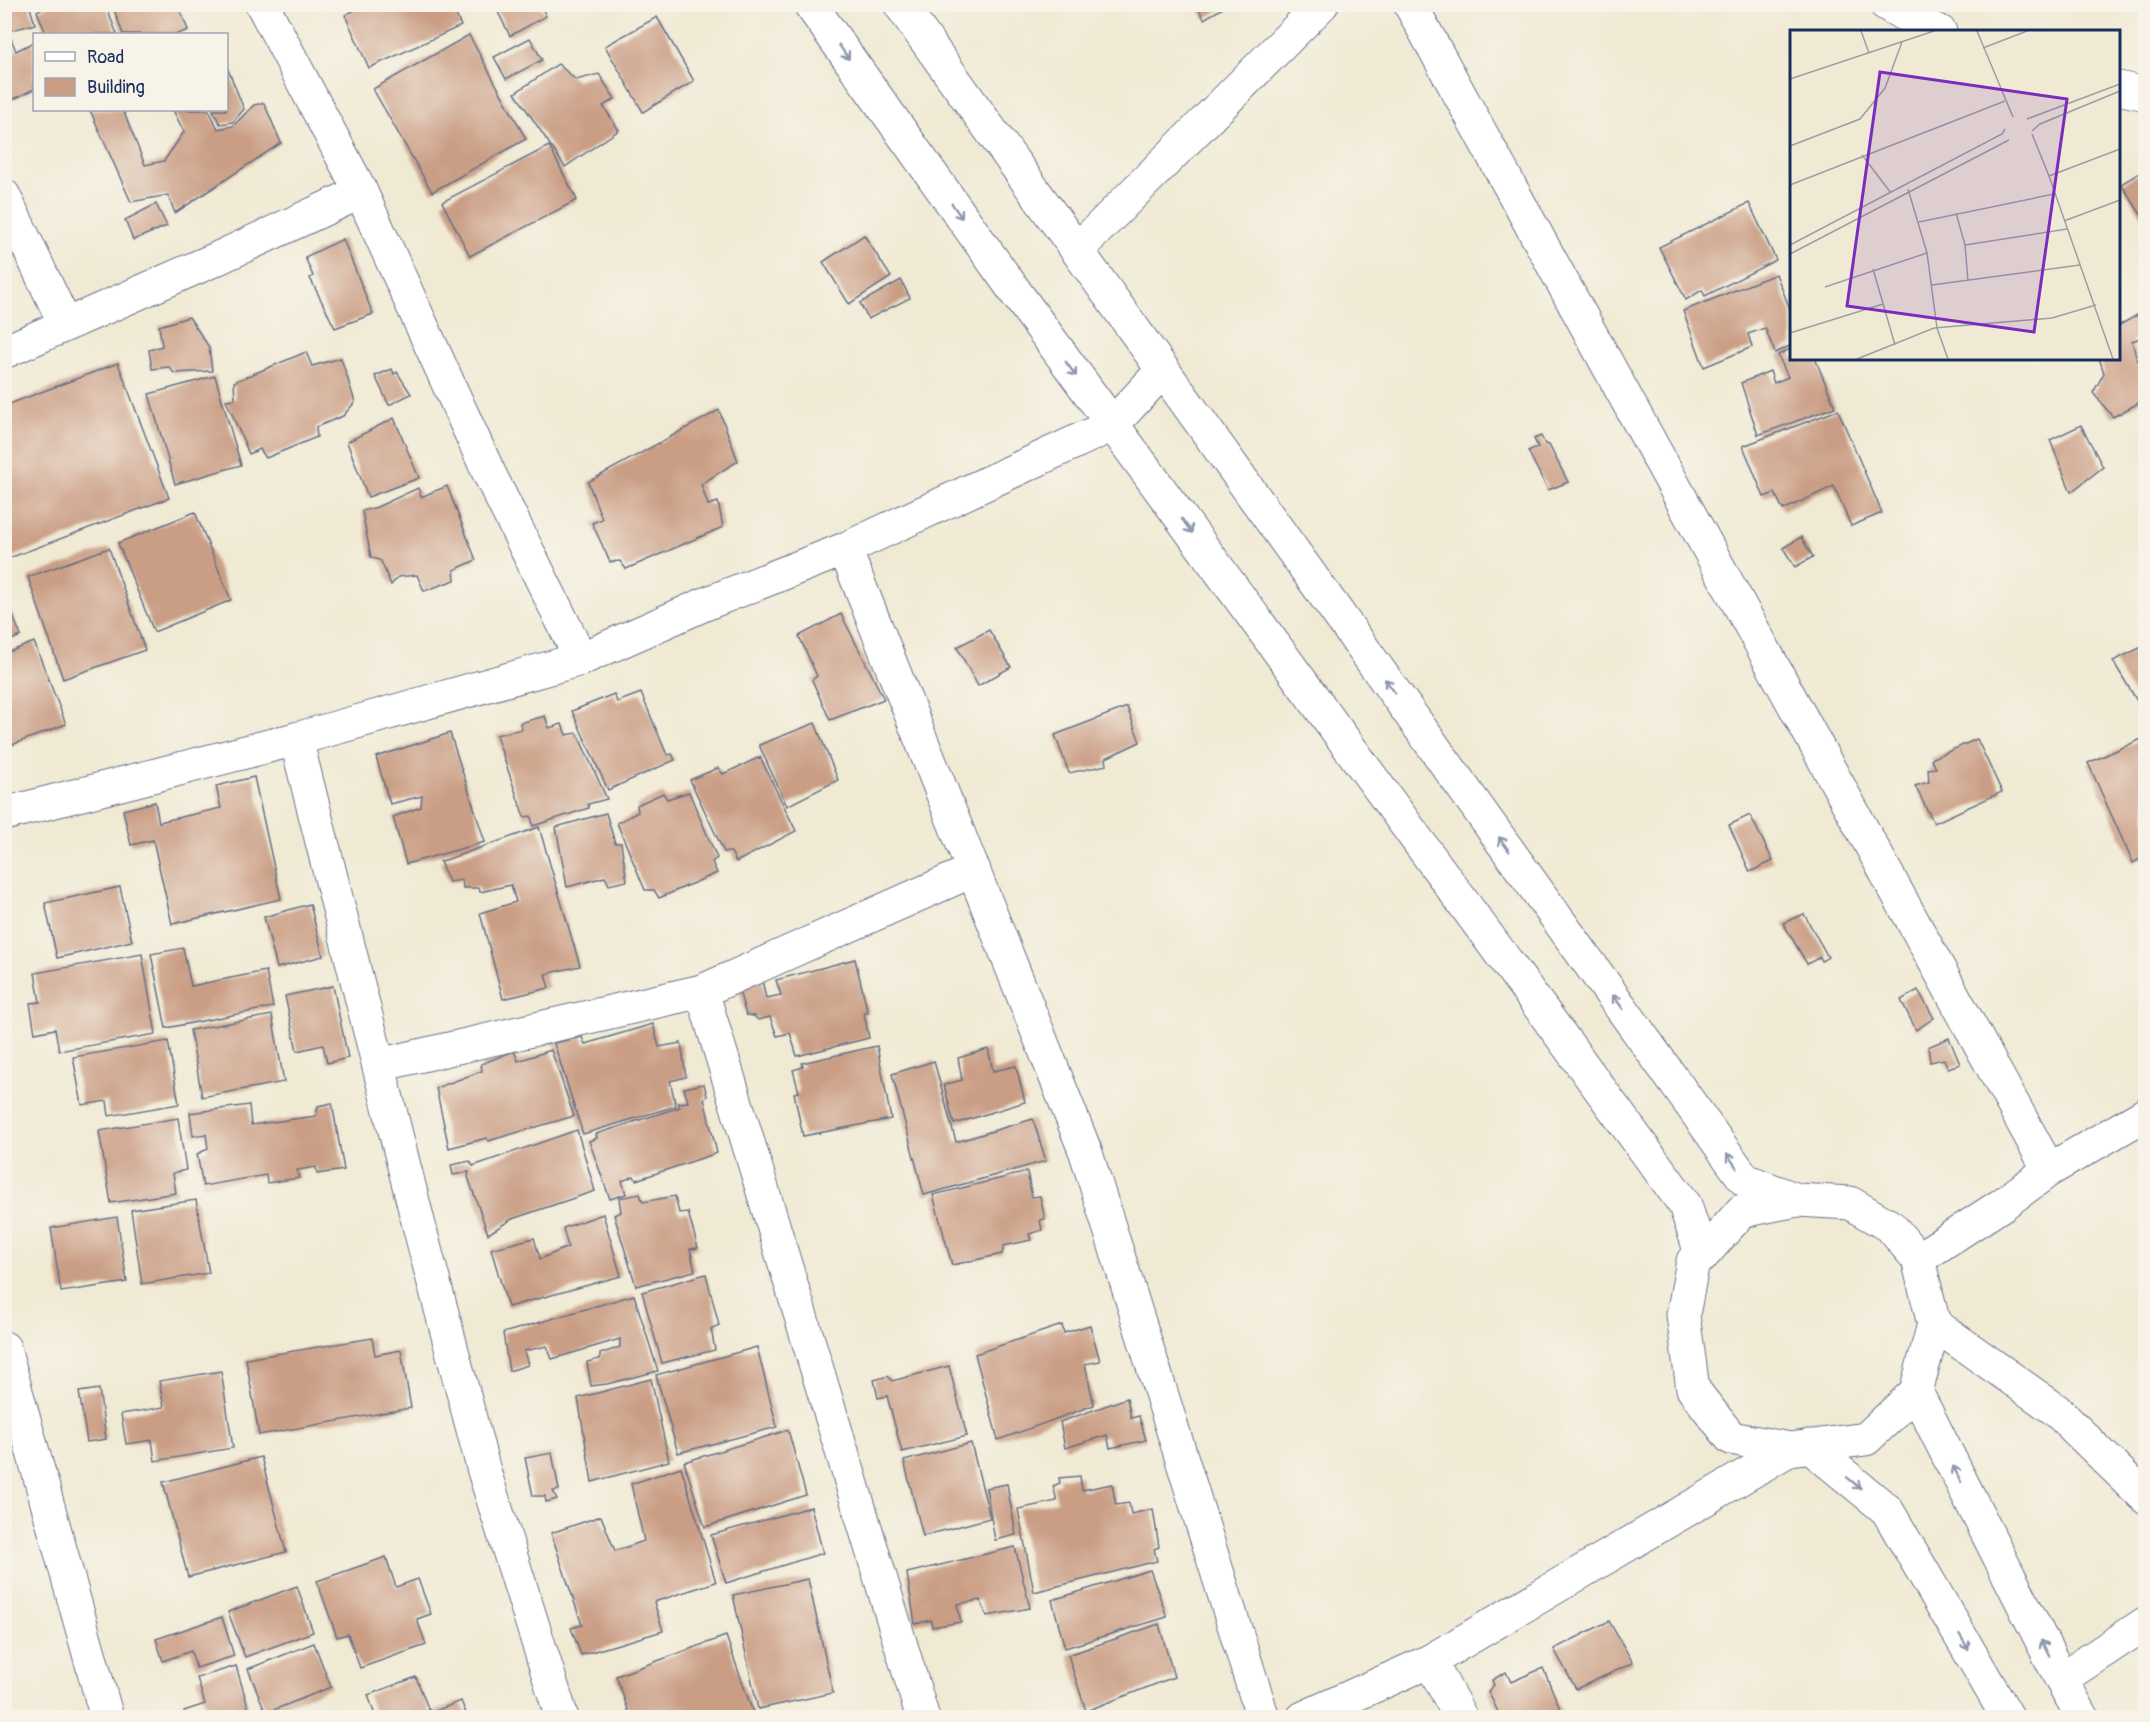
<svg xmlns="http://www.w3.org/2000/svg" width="2150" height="1722" viewBox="0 0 2150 1722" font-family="Pangolin,sans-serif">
	<rect width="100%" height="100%" fill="#f7f3e8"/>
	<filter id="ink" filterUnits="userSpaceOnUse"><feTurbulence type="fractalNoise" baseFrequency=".0167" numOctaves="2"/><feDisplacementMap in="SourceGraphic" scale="12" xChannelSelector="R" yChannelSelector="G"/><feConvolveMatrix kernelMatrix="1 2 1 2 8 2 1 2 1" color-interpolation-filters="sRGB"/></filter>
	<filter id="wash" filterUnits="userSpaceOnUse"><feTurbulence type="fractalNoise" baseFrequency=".008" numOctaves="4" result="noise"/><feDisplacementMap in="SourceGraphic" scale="24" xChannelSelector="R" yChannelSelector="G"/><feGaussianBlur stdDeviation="1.35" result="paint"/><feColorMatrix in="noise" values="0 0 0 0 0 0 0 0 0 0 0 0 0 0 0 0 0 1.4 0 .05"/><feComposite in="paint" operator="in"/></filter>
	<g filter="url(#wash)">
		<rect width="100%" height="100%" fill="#f0ead4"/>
		<g id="blocks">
			<g fill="#ca9e85">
				<path d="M4 4H29L35 24 8 31 16 51 34 42V89L4 104Z"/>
				<path d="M50 4H105L117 34H46L37 11Z"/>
				<path d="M112 4H178L188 30 178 34H123Z"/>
				<path d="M367 4H431L433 8 440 4H451L461 26 369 68 345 15Z"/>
				<path d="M508 4H540L546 16 510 36 497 10Z"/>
				<path d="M1196 4H1230L1204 19Z"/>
				<path d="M657 17 694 81 643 112 605 46Z"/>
				<path d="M469 35 526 139 432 192 373 89Z"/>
				<path d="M530 38 542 60 506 79 494 57Z"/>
				<path d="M558 64 576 80 599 74 615 99 603 106 619 130 565 167 515 93Z"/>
				<path d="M227 67 244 109 233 122 220 124 213 110H226Z"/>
				<path d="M264 103 281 143 175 213 168 195 131 202 90 110H123L145 165 164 161 184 132 173 110H209L218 129 233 126 254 105Z"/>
				<path d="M549 146 577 200 470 256 442 202Z"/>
				<path d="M2146 169V218L2144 219 2121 184Z"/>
				<path d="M1749 203 1776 260 1705 296 1702 290 1686 300 1659 247Z"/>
				<path d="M156 204 167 226 133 240 125 220Z"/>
				<path d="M864 235 891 277 849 304 823 262Z"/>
				<path d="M343 239 373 314 335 328 310 278 313 276 305 257Z"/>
				<path d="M1776 274 1792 314V345L1775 353 1765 328 1748 334 1752 347 1704 367 1683 311Z"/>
				<path d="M901 280 910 298 868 319 860 303Z"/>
				<path d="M4 283 11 293 4 296Z"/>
				<path d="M2146 310V336L2132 341 2137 360 2146 356V399L2113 417 2093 393 2104 373 2099 358H2118V326Z"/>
				<path d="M189 317 209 347 212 371 174 373 169 367 152 369 149 350 162 346 159 326Z"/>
				<path d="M1792 348V358H1815L1835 407 1758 435 1741 383 1770 371 1774 383 1788 377 1778 355Z"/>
				<path d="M306 352 312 366 341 358 355 402 343 416 316 427 317 437 266 458 260 449 249 454 226 400 235 399 234 382Z"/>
				<path d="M118 363 169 498 4 560V406Z"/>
				<path d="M392 369 394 374 397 372 411 394 389 405 375 376Z"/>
				<path d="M215 376 241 465 175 484 149 394Z"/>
				<path d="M719 410 738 461 701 484 708 505 718 502 723 527 626 569 620 561 610 562 592 523 602 519 588 482Z"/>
				<path d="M1838 410 1882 513 1851 526 1834 486 1783 510 1775 493 1764 497 1743 446Z"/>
				<path d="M394 418 419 478 368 497 347 442Z"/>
				<path d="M2081 425 2103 467 2071 492 2050 440Z"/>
				<path d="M1541 436 1545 444 1549 445 1568 482 1548 490 1528 451 1538 447 1534 439Z"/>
				<path d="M447 486 476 560 454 570 455 580 424 591 417 575 398 577 391 585 381 561 371 557 362 511 377 507 418 488 421 497Z"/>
				<path d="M195 512 231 600 154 632 118 543Z"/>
				<path d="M1801 537 1813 557 1795 567 1783 548Z"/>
				<path d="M109 548 145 650 63 679 28 577Z"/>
				<path d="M5 596 21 636 5 642Z"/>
				<path d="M841 614 884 699 830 720 812 680 817 676 799 636Z"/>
				<path d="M989 630 1011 667 978 686 957 647Z"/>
				<path d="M34 642 66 724 4 748V654Z"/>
				<path d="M2146 645V716L2113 661Z"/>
				<path d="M641 693 667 755 672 754 675 760 608 790 572 711 614 694 617 702Z"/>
				<path d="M1127 707 1140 742 1106 758 1107 765 1069 773 1055 735Z"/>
				<path d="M545 716 549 728 562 724 566 735 577 733 607 799 588 804 589 808 533 826 531 816 524 817 496 735 522 729 520 723Z"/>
				<path d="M815 723 838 780 787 806 759 745Z"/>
				<path d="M450 733 485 842 406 864 393 817 421 807 422 796 390 804 376 757Z"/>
				<path d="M2146 737V856L2133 863 2088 763Z"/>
				<path d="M1977 739 2002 792 1934 823 1915 786 1929 782 1928 769 1936 768 1931 759Z"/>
				<path d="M760 757 796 831 736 862 731 852H724L690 780 718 768 723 774Z"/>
				<path d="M254 777 281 899 172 924 153 840 131 845 123 810 155 802 159 822 221 808 216 786Z"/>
				<path d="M689 792 717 858 712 862 717 873 659 898 654 890H645L617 823 638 812 637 805 663 793 667 799Z"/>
				<path d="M606 813 615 843H621L627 881 609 885 605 877 567 887 556 827Z"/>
				<path d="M1750 815 1773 861 1750 872 1729 825Z"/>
				<path d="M539 827 580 966 545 974 549 988 503 999 480 913 516 902 511 885 480 892 479 888H463L462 880 449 882 440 862Z"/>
				<path d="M120 887 132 941 57 958 45 903Z"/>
				<path d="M310 904 323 956 277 968 264 917Z"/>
				<path d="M1804 914 1828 957 1822 961 1820 957 1807 964 1783 923Z"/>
				<path d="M183 948 191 986 266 971 273 1007 166 1028 151 954Z"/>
				<path d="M142 954 156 1034 59 1051 55 1029 35 1033 30 1003 40 1002 35 973Z"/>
				<path d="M855 959 868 1013H864L869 1038 797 1056 790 1033 777 1036 770 1017 758 1020 754 1016 746 1015 738 987 762 980 766 998 781 995 776 980Z"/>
				<path d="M333 986 348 1058 327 1063 323 1045 297 1051 285 996Z"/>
				<path d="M1918 990 1934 1018 1916 1030 1901 1000Z"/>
				<path d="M272 1015 284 1082 202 1097 190 1030Z"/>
				<path d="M653 1024 659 1047 681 1043 686 1077 670 1081 676 1106 583 1134 554 1043 582 1037 585 1044Z"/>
				<path d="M1949 1038 1960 1064 1948 1068 1944 1059 1930 1062 1928 1047Z"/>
				<path d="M168 1041 179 1104 109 1116 107 1101 82 1105 73 1057Z"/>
				<path d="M877 1046 891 1119 803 1136 794 1093 799 1092 793 1070 803 1067 802 1063Z"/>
				<path d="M988 1049 993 1071 1016 1066 1025 1102 954 1124 944 1085 962 1080 958 1058Z"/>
				<path d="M551 1050 574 1116 488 1141 487 1138 449 1148 436 1088 482 1071 481 1064 514 1051 518 1061Z"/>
				<path d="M934 1061 956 1142 1033 1119 1046 1161 924 1195 892 1074Z"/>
				<path d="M704 1084 707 1096 704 1099 717 1153 636 1180 634 1176 622 1181 626 1194 610 1199 589 1141 597 1138 596 1134 680 1107 678 1103 688 1102 684 1088Z"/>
				<path d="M332 1103 344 1170 317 1174 316 1167 297 1170 299 1178 267 1183 266 1175 203 1186 197 1154 208 1149 206 1134 193 1136 190 1113 249 1105 251 1125 316 1116 318 1106Z"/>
				<path d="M178 1118 186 1170 173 1173 176 1193 111 1203 99 1131Z"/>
				<path d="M577 1130 595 1191 512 1219 488 1234 468 1177 469 1172 453 1175 451 1165 470 1161 473 1166Z"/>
				<path d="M1027 1172 1032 1197 1040 1196 1045 1219 1040 1220 1042 1230 1029 1234 1031 1240 1004 1246 1002 1254 952 1265 933 1195Z"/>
				<path d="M640 1194 643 1202 675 1196 679 1213 688 1212 698 1248 690 1249 695 1271 636 1286 614 1215 621 1212 619 1198Z"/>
				<path d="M196 1200 209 1273 142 1284 131 1210Z"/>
				<path d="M603 1214 621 1276 508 1307 491 1249 534 1238 540 1259 568 1247 563 1228Z"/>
				<path d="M117 1217 127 1282 61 1292 51 1228Z"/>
				<path d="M706 1274 719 1325 711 1329 715 1350 662 1363 642 1292Z"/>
				<path d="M634 1295 658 1371 607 1384 591 1386 587 1362 600 1359V1354L620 1347V1339L552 1359 547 1346 524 1351 528 1365 509 1371 503 1333Z"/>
				<path d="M1062 1325 1064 1333 1090 1325 1100 1361 1085 1364 1094 1405 998 1440 975 1354Z"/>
				<path d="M372 1338 375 1355 401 1350 411 1408 259 1435 246 1359Z"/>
				<path d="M757 1347 777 1427 678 1453 656 1375Z"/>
				<path d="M949 1366 967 1436 902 1452 887 1396 878 1398 874 1380 888 1376 892 1381Z"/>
				<path d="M221 1371 233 1448 155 1461 152 1440 126 1444 121 1414 164 1407 159 1381Z"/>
				<path d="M651 1379 669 1461 592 1482 578 1398Z"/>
				<path d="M99 1389 106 1439 87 1442 79 1392Z"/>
				<path d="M1127 1398 1131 1418 1139 1416 1146 1440 1110 1448 1107 1435 1065 1448 1060 1422Z"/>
				<path d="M788 1430 806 1495 705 1527 684 1462Z"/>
				<path d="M971 1443 990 1518 923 1536 904 1461Z"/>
				<path d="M552 1453 559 1490 553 1491 557 1499 546 1502 545 1496H533L525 1458Z"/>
				<path d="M261 1457 286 1552 188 1577 163 1482Z"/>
				<path d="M681 1467 716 1582 654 1602 663 1631 581 1655 571 1628 582 1625 551 1533 601 1516 615 1551 644 1541 631 1484Z"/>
				<path d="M1080 1476 1082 1490 1112 1484 1116 1505 1129 1503 1131 1514 1153 1509 1159 1547 1154 1549 1157 1561 1034 1592 1018 1509 1057 1501 1053 1486 1060 1483 1059 1478Z"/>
				<path d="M1007 1484 1016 1535 995 1540 986 1488Z"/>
				<path d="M811 1507 823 1553 726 1583 711 1535Z"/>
				<path d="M1015 1547 1030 1608 987 1616 980 1600 957 1604 961 1622 932 1627 931 1620 915 1624 907 1573Z"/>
				<path d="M386 1557 396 1587 418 1579 431 1614 417 1619 426 1645 360 1668 348 1634 337 1637 317 1581Z"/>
				<path d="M1150 1570 1167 1617 1065 1648 1052 1600Z"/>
				<path d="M808 1579 833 1693 758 1709 733 1595Z"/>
				<path d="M297 1586 313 1632 245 1657 228 1612Z"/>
				<path d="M222 1617 234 1656 196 1668 191 1651 163 1661 156 1639Z"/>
				<path d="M1609 1621 1633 1663 1576 1689 1554 1649Z"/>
				<path d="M1159 1624 1174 1677 1086 1711 1068 1655Z"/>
				<path d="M726 1636 755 1718H631L616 1676Z"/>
				<path d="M314 1643 331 1687 266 1713 248 1669Z"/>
				<path d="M236 1666 250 1713 236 1718H186L184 1711 205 1704 197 1678Z"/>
				<path d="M1543 1668 1564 1718H1501L1488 1691 1494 1685 1492 1680 1506 1672 1511 1682Z"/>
				<path d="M416 1677 430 1713 461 1701 468 1718H376L368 1695Z"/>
			</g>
		</g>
	</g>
	<g filter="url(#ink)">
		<use href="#blocks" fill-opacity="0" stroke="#667087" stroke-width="1.5"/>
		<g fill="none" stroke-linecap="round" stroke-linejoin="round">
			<defs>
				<g id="minor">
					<path d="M262 4 361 192 488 471 581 659"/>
					<path d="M1410 4 2049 1170"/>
					<path d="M1886 4 1915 21 1940 32"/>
					<path d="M2118 88 2146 94"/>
					<path d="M4 196 65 324"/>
					<path d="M1077 250 1322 4"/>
					<path d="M4 352 216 259 361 192"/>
					<path d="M845 549 1086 1153 1263 1718"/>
					<path d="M296 739 425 1249 484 1471 562 1718"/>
					<path d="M4 814 296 739 581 659 705 604 845 549 1112 425 1163 370"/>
					<path d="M702 991 923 1718"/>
					<path d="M379 1065 702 991 974 870"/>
					<path d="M1918 1259 2003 1204 2049 1170 2146 1114"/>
					<path d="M1934 1324 2056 1410 2146 1498"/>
					<path d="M4 1348 107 1718"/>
					<path d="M1430 1661 1790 1449"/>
					<path d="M2061 1679 2146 1623"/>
					<path d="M1303 1718 1430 1661 1461 1718"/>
				</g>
				<g id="major">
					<path d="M810 4 1019 297 1685 1205 1702 1256"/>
					<path d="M900 4 1745 1180 1797 1200"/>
					<path d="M1797 1200 1850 1203 1891 1227 1918 1259 1934 1324 1916 1392 1866 1439 1790 1449 1731 1438 1693 1389 1683 1315 1693 1261 1702 1256 1742 1211Z"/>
					<path d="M1916 1392 2061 1679 2083 1718"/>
					<path d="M1809 1446 1887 1510 2008 1718"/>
				</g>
			</defs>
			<use href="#minor" stroke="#667087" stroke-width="35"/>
			<use href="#major" stroke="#667087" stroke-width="35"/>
			<use href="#minor" stroke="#fff" stroke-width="33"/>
			<use href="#major" stroke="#fff" stroke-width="33"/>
		</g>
		<defs><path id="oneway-shaft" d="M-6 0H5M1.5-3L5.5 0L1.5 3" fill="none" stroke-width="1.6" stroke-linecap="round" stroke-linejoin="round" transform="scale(1.5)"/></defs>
		<g stroke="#8d97ae">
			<use href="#oneway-shaft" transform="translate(844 52) rotate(55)"/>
			<use href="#oneway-shaft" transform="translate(957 211) rotate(55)"/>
			<use href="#oneway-shaft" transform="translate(1071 369) rotate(54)"/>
			<use href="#oneway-shaft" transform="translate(1187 526) rotate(54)"/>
			<use href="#oneway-shaft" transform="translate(1390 686) rotate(-126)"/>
			<use href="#oneway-shaft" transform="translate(1504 844) rotate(-126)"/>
			<use href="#oneway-shaft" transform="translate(1618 1002) rotate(-126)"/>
			<use href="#oneway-shaft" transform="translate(1732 1161) rotate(-125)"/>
			<use href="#oneway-shaft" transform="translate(1957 1474) rotate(-117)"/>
			<use href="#oneway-shaft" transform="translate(1854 1483) rotate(39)"/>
			<use href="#oneway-shaft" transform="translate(1964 1642) rotate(60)"/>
			<use href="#oneway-shaft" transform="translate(2045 1648) rotate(-117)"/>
		</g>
	</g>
	<g transform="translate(1790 30)">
		<rect width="330" height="330" fill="#f0ead4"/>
		<path fill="none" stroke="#9b9fa5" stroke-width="1.5" d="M71 1 79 23M187 1 223 87M193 18 237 1M0 49 144 1M237 89 330 54M242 101 250 94 330 61M242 104 259 146M0 116 70 89 95 58 112 12M72 125 101 163M0 155 215 71M118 159 137 223 147 298 158 329M166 183 175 215 178 251M274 191 330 170M129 192 264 164M0 215 212 104 215 99M175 215 277 199M0 224 219 110M83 239 105 315M142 255 290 235M35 257 137 223M0 303 93 274M67 329 144 298 262 288 306 275M323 329 259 146 330 119"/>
		<path fill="#7b2cbf" fill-opacity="0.15" stroke="#7b2cbf" stroke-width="3" d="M90 42 277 69 244 302 57 276Z"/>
		<rect width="330" height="330" fill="none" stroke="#1b2f5e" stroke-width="3"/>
	</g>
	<rect width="2150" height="1722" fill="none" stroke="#f7f3e8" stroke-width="24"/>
	<rect x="33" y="33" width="195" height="78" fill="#f7f3e8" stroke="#9fa5b1" stroke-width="1.5"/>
	<rect x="45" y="52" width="30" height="9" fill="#ffffff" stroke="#9fa5b1" stroke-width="1.5"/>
	<text x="87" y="63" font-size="18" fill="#1b2f5e">Road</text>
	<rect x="45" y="78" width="30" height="18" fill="#ca9e85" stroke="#9fa5b1" stroke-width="1.5"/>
	<text x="87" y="93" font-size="18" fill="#1b2f5e">Building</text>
</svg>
